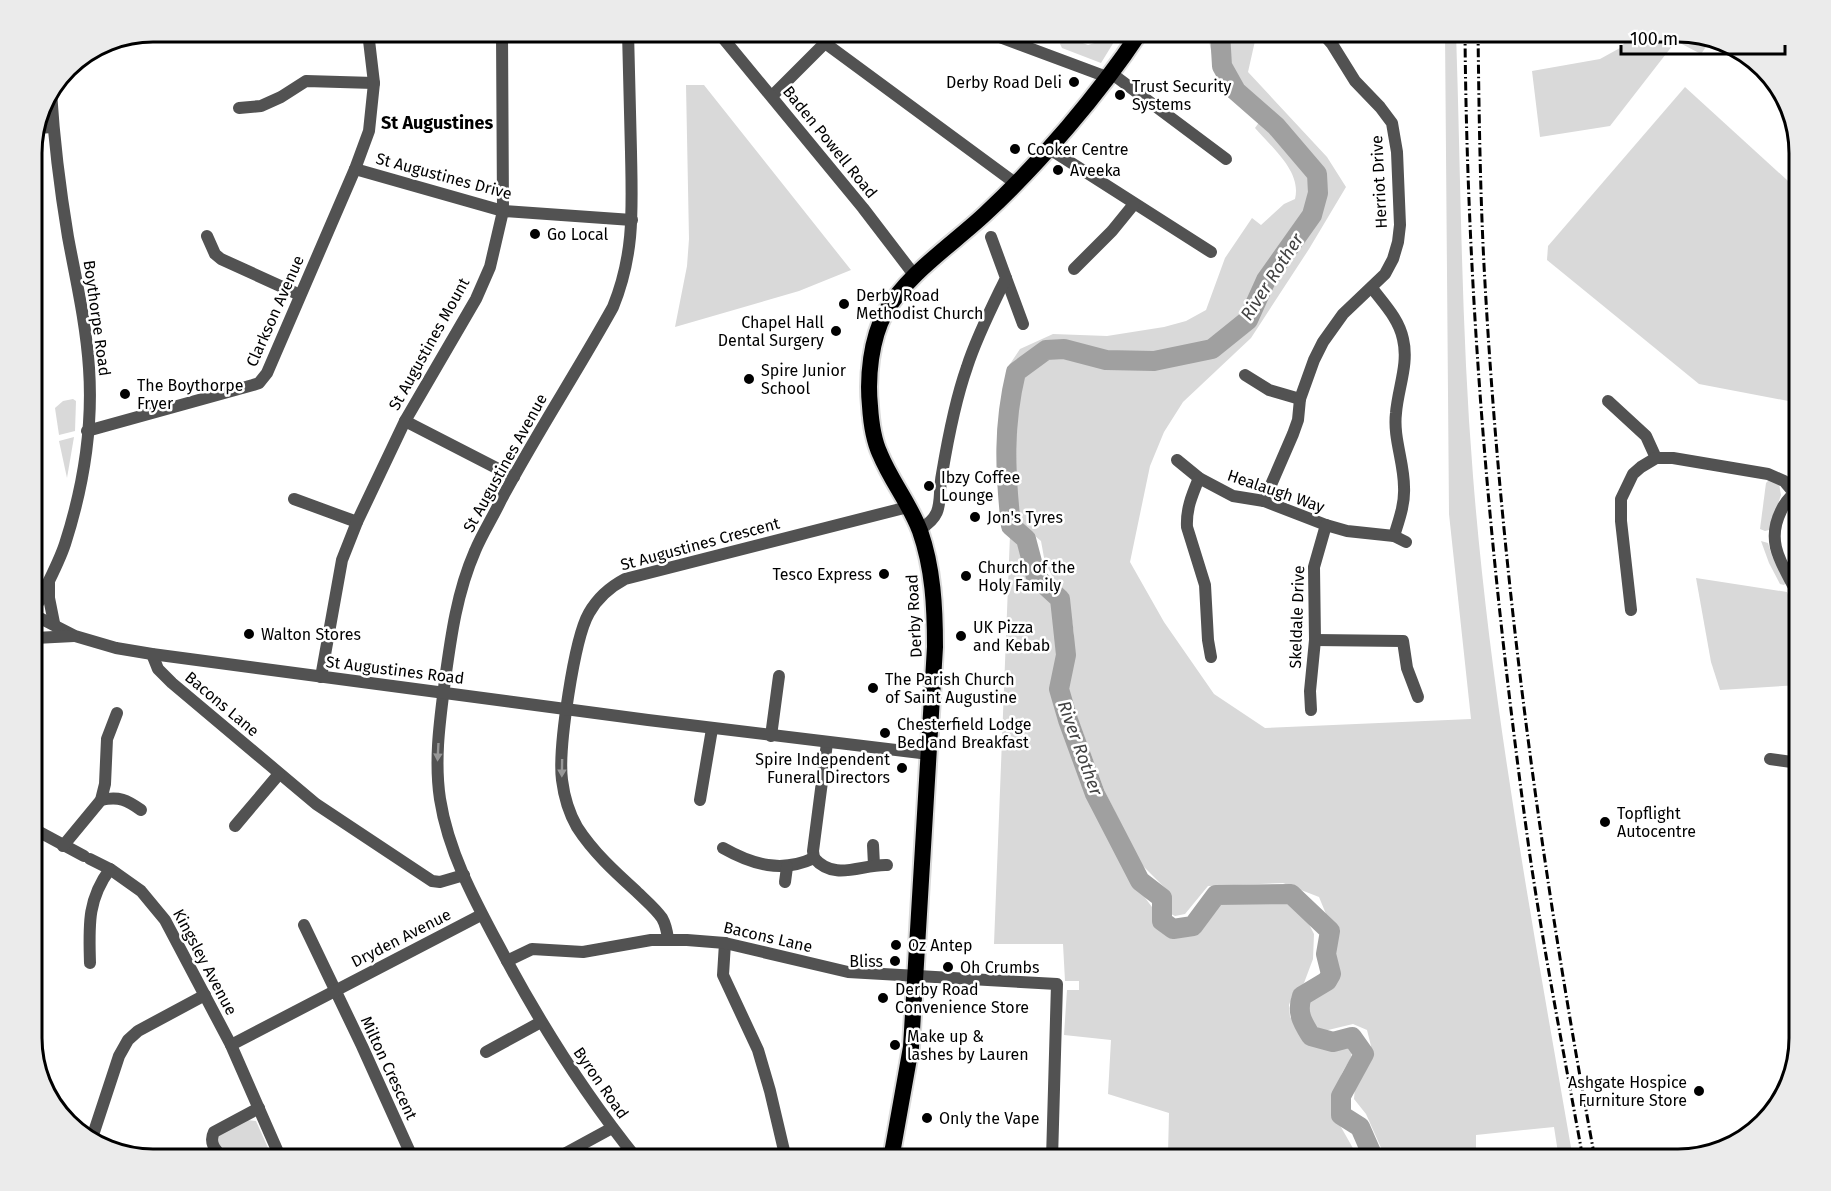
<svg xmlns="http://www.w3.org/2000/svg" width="1831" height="1191" viewBox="0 0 1831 1191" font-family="'Fira Sans',sans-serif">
	<rect width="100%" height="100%" fill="#fff"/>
	<g fill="#d9d9d9">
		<path d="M1105 32H1120L1101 63 1062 48 1060 44 1065 34 1072 37V39L1088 45 1101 41Z"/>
		<path d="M1207 32H1257L1248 72 1327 157 1346 187 1309 249 1251 338 1183 402 1164 432 1150 466 1130 562 1164 622 1214 694 1265 728 1471 719 1449 514 1445 32H1456C1461 180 1461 328 1473 476 1491 705 1534 933 1573 1159H1559L1554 1127 1476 1135V1159H1386L1366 1114 1354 1099 1355 1086 1367 1061 1371 1046 1367 1030 1353 1024 1324 1031 1315 1029 1309 1014V1003L1320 991 1332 986 1331 944 1333 931 1319 897 1283 883 1208 886 1185 914 1175 916 1169 913V892L1141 864 1105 792 1068 692 1074 634 1068 595 1054 579 1045 563 1041 541 1022 525 1016 523 1012 475 1014 408 1021 376 1008 367 1020 349 1053 334 1107 336 1164 327 1186 321 1206 310 1225 258 1252 218 1261 225 1284 204 1295 199C1302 171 1271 147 1255 128L1260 121 1228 93 1215 69Z"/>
		<path d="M1634 32H1678L1710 41 1701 54 1676 41 1610 126 1540 137 1532 71 1600 59 1620 48Z"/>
		<path d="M686 85H704L851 270 799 291 675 327 687 266 689 239Z"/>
		<path d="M1685 87 1799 191V403L1699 384 1547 260 1548 246Z"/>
		<path d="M73 399 76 401 75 431 59 435 55 408 63 401Z"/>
		<path d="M74 437 67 478 59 441Z"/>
		<path d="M1770 479 1779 484 1781 495 1769 530 1765 531 1760 529 1766 483Z"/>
		<path d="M1010 535 1022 543 1030 580 1053 601 1059 655 1054 686V696L1087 792 1134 883 1158 915 1157 922 1162 933 1192 929 1217 901H1288L1304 914 1314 934 1313 959 1304 983 1294 991 1289 1005 1290 1017 1308 1041 1330 1047 1346 1043 1350 1045C1356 1058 1345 1064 1341 1076 1337 1087 1334 1099 1332 1111L1359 1159H1220V1155L1168 1154 1169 1113 1108 1094 1111 1040 1064 1035 1067 990H1079V981H1065L1063 944H994Z"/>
		<path d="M1761 541 1768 543 1772 556 1786 583 1784 585 1780 584 1769 563Z"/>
		<path d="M1696 578 1787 592 1799 625V685L1720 690 1711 662Z"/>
		<path d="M247 1120 256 1121 273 1159H229C223 1153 216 1146 218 1136Z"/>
	</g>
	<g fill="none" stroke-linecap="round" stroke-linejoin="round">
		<path stroke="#a0a0a0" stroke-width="20" d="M1220 32 1222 66 1236 91 1276 126 1317 174 1318 193 1312 215 1266 280 1248 320 1212 349 1154 361 1106 360 1064 349 1046 350 1016 372C1003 426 1005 471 1011 526L1026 539 1036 577 1060 599 1066 655 1059 689 1068 720 1095 794 1140 881 1162 898V921L1173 929 1193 926 1216 895 1291 894 1330 931 1326 954 1331 974 1327 981 1302 996C1296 1013 1303 1023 1311 1036L1333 1042 1352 1037 1364 1054 1341 1096V1115L1360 1127 1374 1159"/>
		<defs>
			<path id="trunk" d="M891 1159 911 1047 935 647C935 607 933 568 920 531 910 504 891 481 880 454 873 439 871 422 870 406 867 377 871 339 885 313 907 274 953 244 985 214 1040 163 1099 94 1140 32"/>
		</defs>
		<use href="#trunk" stroke="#dbdbdb" stroke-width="20"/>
		<g stroke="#525252" stroke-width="12">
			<path d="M628 32C629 72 630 112 631 152 632 208 635 253 613 307 577 372 536 434 501 500 493 517 482 534 475 551 457 592 451 636 445 680 440 720 434 759 440 799 449 857 480 910 507 961 545 1031 587 1097 637 1159"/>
			<path d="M986 32 1107 77"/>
			<path d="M825 43 1015 183"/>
			<path d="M1111 73 1226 159"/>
			<path d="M772 96 836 32"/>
			<path d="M239 108 261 106 281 97 306 81 374 83"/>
			<path d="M36 128 53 127"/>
			<path d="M1048 148 1211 252"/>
			<path d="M355 169 503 211 632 220"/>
			<path d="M207 236 215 254 221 259 300 295"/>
			<path d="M1074 269 1112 231 1134 204"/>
			<path d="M1006 278 1023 324"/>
			<path d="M1372 288C1384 304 1399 319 1403 339 1409 364 1398 388 1396 413 1393 438 1404 462 1404 487 1405 504 1399 520 1394 536"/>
			<path d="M1245 375 1269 390 1300 399"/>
			<path d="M1608 401 1646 436 1656 458"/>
			<path d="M405 421 514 477"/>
			<path d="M87 431 253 385 259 383 267 373 355 169 369 131 374 83 368 32"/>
			<path d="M1177 460 1199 478 1233 496 1264 501 1326 525 1347 531 1394 536 1406 542"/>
			<path d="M1199 478C1192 495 1186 509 1187 527L1205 585 1208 640 1211 657"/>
			<path d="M1799 490C1791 495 1785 502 1781 511 1764 545 1785 567 1799 597"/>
			<path d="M294 499 357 522"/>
			<path d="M1264 501 1293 434 1298 420 1300 399 1314 360 1323 342 1343 314 1385 274 1393 259 1398 242 1400 225 1397 152 1392 123 1380 107 1355 81 1332 44 1324 35 1315 32"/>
			<path d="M920 529C946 514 937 499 942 474 948 438 955 401 967 367 977 336 992 307 1006 278L991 237"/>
			<path d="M1631 610 1621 521V499L1633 474 1641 467 1656 458H1673L1768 474 1784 481 1794 493"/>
			<path d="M1315 640 1403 641 1407 668 1418 697"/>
			<path d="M152 654 158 669 172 683 316 804 432 881 440 882 464 875"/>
			<path d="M321 677 342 560 357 522 405 421 476 299 490 267 503 211 502 32"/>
			<path d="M1311 710 1310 691 1315 640 1314 567 1326 525"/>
			<path d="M771 736 779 676"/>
			<path d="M1770 759 1799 763"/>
			<path d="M101 800C119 796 127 800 141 810"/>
			<path d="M700 800 712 729"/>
			<path d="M235 826 279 774"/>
			<path d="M32 828 84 856"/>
			<path d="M873 845 874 865"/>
			<path d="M63 846 101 800 105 784 107 739 117 713"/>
			<path d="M723 848C753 865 782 873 814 858"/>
			<path d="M814 858 813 851 827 743"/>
			<path d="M814 858C835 882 861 864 887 865"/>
			<path d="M90 859 110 869 141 891 165 920 231 1045 281 1159"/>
			<path d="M785 882 787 867"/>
			<path d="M304 925 362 1046 413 1159"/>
			<path d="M668 939C667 931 666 925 662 918 655 908 645 900 636 891 615 872 593 852 577 827 569 813 564 796 562 780 558 749 574 639 589 613 598 597 610 587 625 579L908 507"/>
			<path d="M725 943 723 975 758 1050 770 1091 786 1159"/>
			<path d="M507 961 532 949 583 952 651 940H687L725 943 848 972 1057 984 1052 1159"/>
			<path d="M90 963C89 926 87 900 110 869"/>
			<path d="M231 1045 481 915"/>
			<path d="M486 1052 541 1022"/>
			<path d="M91 1141 119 1056 128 1040 138 1031 205 995"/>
			<path d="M224 1159C217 1151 208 1144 214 1132L259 1108"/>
			<path d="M555 1159 612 1128"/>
		</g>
		<g stroke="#525252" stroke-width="12">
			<path d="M718 32 863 208 915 276"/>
			<path d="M49 583V598L54 623"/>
			<path d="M33 614C43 591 57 568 65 544 83 488 93 426 89 368 86 323 76 280 68 237 60 189 54 140 51 92"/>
			<path d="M34 615 75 636 116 648 152 654 648 720 929 754"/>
			<path d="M35 638 74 636"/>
			<path d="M840 1159 857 1154 891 1158"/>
		</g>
		<use href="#trunk" stroke="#000" stroke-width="16"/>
		<g stroke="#000" stroke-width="3" stroke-dasharray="9 3 1.5 3" stroke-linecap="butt">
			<path d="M1465 32C1467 307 1492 583 1530 856 1545 958 1565 1059 1583 1159"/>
			<path d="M1478 32C1479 109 1480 188 1484 265 1500 566 1540 864 1595 1159"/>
		</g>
	</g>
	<defs><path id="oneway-solid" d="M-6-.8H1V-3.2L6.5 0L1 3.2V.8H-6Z" transform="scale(1.5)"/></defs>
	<g fill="#979797">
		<use href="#oneway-solid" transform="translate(438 752) rotate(93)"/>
		<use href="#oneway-solid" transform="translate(562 768) rotate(91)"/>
	</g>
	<g fill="#000" stroke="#fff" stroke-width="2">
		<circle cx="1074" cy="82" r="6"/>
		<circle cx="1120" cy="95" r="6"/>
		<circle cx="1015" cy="149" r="6"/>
		<circle cx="1058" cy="170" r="6"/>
		<circle cx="535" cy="234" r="6"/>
		<circle cx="844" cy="304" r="6"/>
		<circle cx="836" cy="331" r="6"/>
		<circle cx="749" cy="379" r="6"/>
		<circle cx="125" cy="394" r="6"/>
		<circle cx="929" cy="486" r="6"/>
		<circle cx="975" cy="517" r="6"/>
		<circle cx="884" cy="574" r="6"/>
		<circle cx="966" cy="576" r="6"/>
		<circle cx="249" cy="634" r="6"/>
		<circle cx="961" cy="636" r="6"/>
		<circle cx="873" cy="688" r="6"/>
		<circle cx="885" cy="733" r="6"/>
		<circle cx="902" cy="768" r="6"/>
		<circle cx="1605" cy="822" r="6"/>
		<circle cx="896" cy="945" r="6"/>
		<circle cx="895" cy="961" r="6"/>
		<circle cx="948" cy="967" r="6"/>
		<circle cx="883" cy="998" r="6"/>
		<circle cx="895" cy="1045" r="6"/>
		<circle cx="1699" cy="1091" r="6"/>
		<circle cx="927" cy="1118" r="6"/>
	</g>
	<g text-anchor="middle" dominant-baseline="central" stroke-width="5" stroke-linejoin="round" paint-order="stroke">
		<g font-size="16" fill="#000" stroke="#fff" text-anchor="start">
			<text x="1062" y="82" text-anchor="end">Derby Road Deli</text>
			<text x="1132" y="86">Trust Security<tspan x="1132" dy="18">Systems</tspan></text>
			<text x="1027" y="149">Cooker Centre</text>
			<text x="1070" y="170">Aveeka</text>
			<text x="547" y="234">Go Local</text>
			<text x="856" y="295">Derby Road<tspan x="856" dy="18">Methodist Church</tspan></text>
			<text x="824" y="322" text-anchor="end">Chapel Hall<tspan x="824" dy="18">Dental Surgery</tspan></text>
			<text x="761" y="370">Spire Junior<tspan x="761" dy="18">School</tspan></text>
			<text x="137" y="385">The Boythorpe<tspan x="137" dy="18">Fryer</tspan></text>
			<text x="941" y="477">Ibzy Coffee<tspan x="941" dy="18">Lounge</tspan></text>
			<text x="987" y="517">Jon's Tyres</text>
			<text x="978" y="567">Church of the<tspan x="978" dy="18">Holy Family</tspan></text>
			<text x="872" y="574" text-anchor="end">Tesco Express</text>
			<text x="973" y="627">UK Pizza<tspan x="973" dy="18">and Kebab</tspan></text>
			<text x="261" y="634">Walton Stores</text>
			<text x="885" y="679">The Parish Church<tspan x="885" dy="18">of Saint Augustine</tspan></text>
			<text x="897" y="724">Chesterfield Lodge<tspan x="897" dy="18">Bed and Breakfast</tspan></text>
			<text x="890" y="759" text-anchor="end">Spire Independent<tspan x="890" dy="18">Funeral Directors</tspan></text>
			<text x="1617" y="813">Topflight<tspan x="1617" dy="18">Autocentre</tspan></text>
			<text x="908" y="945">Oz Antep</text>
			<text x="883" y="961" text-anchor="end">Bliss</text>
			<text x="960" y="967">Oh Crumbs</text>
			<text x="895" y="989">Derby Road<tspan x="895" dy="18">Convenience Store</tspan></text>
			<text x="907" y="1036">Make up &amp;<tspan x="907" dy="18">lashes by Lauren</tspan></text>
			<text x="1687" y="1082" text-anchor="end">Ashgate Hospice<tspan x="1687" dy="18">Furniture Store</tspan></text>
			<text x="939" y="1118">Only the Vape</text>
		</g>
		<g font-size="16" fill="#000" stroke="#fff">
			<text transform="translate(830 142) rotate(51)">Baden Powell Road</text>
			<text transform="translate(444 176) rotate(15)">St Augustines Drive</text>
			<text transform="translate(1379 182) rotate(-93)">Herriot Drive</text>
			<text transform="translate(275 311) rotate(-66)">Clarkson Avenue</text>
			<text transform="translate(97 318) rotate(82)">Boythorpe Road</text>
			<text transform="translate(429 344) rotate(-61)">St Augustines Mount</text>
			<text transform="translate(505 463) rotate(-61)">St Augustines Avenue</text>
			<text transform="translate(1276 491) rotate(19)">Healaugh Way</text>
			<text transform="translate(700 544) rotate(-15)">St Augustines Crescent</text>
			<text transform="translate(914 616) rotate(-93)">Derby Road</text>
			<text transform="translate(1297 617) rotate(-88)">Skeldale Drive</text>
			<text transform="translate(395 670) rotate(7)">St Augustines Road</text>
			<text transform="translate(222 704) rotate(40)">Bacons Lane</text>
			<text transform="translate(768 937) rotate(13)">Bacons Lane</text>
			<text transform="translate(401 938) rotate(-27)">Dryden Avenue</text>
			<text transform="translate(205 962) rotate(62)">Kingsley Avenue</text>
			<text transform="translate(389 1068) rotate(65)">Milton Crescent</text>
			<text transform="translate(601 1083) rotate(55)">Byron Road</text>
		</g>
		<g font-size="18" font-weight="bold" fill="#000" stroke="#fff">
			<text x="437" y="123">St Augustines</text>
		</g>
		<g font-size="18" font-style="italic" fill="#414141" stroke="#fff">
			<text transform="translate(1272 277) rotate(-57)">River Rother</text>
			<text transform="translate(1080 748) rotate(70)">River Rother</text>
		</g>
	</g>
	<path d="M0 0H1831V1191H0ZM153 42H1678A111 111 0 0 1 1789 153V1038A111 111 0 0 1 1678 1149H153A111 111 0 0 1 42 1038V153A111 111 0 0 1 153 42Z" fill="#ebebeb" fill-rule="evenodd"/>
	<path fill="none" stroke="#000" stroke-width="3" d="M153 42H1678A111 111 0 0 1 1789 153V1038A111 111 0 0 1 1678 1149H153A111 111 0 0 1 42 1038V153A111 111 0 0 1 153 42Z"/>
	<path d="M1621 45v9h164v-9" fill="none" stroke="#000000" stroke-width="3"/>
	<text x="1630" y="45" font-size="18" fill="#000000" stroke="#ffffff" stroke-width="4.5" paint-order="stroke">100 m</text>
</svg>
